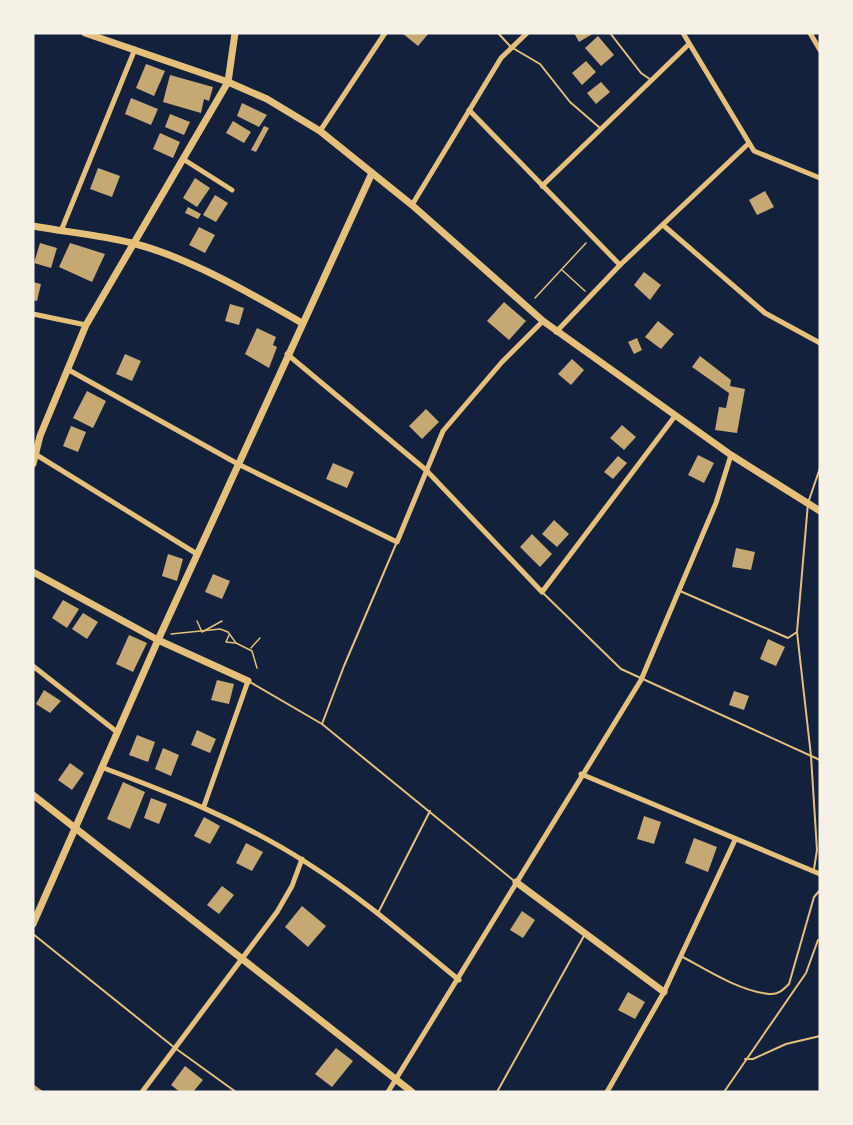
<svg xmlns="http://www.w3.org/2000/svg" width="853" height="1125" viewBox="0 0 853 1125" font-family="'Times New Roman',serif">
	<rect width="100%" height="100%" fill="#14213d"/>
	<g fill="#c6a872">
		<path d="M402 33H429L418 46Z"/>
		<path d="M574 33H594L579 42Z"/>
		<path d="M598 36 614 55 601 66 585 48Z"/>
		<path d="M586 61 596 72 582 85 572 73Z"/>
		<path d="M146 64 165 71 154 96 136 88Z"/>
		<path d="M170 75 213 87 209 101 204 99 201 113 163 102Z"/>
		<path d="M601 82 610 92 596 104 587 93Z"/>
		<path d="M131 98 158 109 151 125 125 114Z"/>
		<path d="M242 103 267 115 259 127 237 116Z"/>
		<path d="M170 114 190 122 184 135 165 127Z"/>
		<path d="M233 121 251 132 244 143 226 133Z"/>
		<path d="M264 126 269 128 256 152 251 150Z"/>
		<path d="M160 133 180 142 173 158 153 149Z"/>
		<path d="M98 168 120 176 112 197 90 189Z"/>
		<path d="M195 178 210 188 197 207 183 198Z"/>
		<path d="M765 191 774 207 757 215 749 200Z"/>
		<path d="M215 195 228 203 216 222 203 215Z"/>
		<path d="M188 207 201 214 198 219 185 213Z"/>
		<path d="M199 227 215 235 205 253 189 245Z"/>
		<path d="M40 243 57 248 51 268 34 263Z"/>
		<path d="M70 243 105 254 92 282 59 267Z"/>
		<path d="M644 272 661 285 650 300 634 285Z"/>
		<path d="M33 282 41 284 37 301 33 300Z"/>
		<path d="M504 302 526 321 509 340 487 321Z"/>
		<path d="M230 304 244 308 239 325 225 321Z"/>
		<path d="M658 321 674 334 661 349 645 337Z"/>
		<path d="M257 328 276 337 273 345 277 347 269 368 245 354Z"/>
		<path d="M637 338 642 350 634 354 628 342Z"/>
		<path d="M125 354 141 361 132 381 116 374Z"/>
		<path d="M700 356 731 380 730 386 745 389 737 433 715 430 719 407 726 408 729 393 692 367Z"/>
		<path d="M572 359 584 370 571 385 558 374Z"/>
		<path d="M87 391 106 401 93 428 73 418Z"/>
		<path d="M426 409 439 422 422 439 409 426Z"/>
		<path d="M622 425 636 437 624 450 610 438Z"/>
		<path d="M71 426 86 432 78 452 63 446Z"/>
		<path d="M698 455 714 463 704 483 688 475Z"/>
		<path d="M618 456 627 463 613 479 604 472Z"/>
		<path d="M333 463 354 472 347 488 326 479Z"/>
		<path d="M554 520 569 534 557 547 542 534Z"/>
		<path d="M532 534 552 554 540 567 520 547Z"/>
		<path d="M736 548 755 552 751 570 732 567Z"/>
		<path d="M168 554 183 559 177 581 162 576Z"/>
		<path d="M213 574 230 581 222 599 205 592Z"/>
		<path d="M63 600 79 609 67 628 52 618Z"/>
		<path d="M83 613 98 622 87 639 72 629Z"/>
		<path d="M129 635 147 643 133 672 116 664Z"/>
		<path d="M768 639 785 647 776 666 760 659Z"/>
		<path d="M217 680 234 684 229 704 211 700Z"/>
		<path d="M44 690 61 701 50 713 36 704Z"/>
		<path d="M734 691 749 696 744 710 729 705Z"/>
		<path d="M197 730 216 739 210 753 191 745Z"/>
		<path d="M137 735 155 742 148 762 129 755Z"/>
		<path d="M163 748 179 755 171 776 155 769Z"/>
		<path d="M70 763 84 773 72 790 58 780Z"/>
		<path d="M123 782 145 792 130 829 107 819Z"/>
		<path d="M151 798 167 804 159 824 144 818Z"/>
		<path d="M644 816 661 822 654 844 637 839Z"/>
		<path d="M204 817 220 826 210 844 194 836Z"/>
		<path d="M694 838 717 847 708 872 685 863Z"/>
		<path d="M246 843 263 852 252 871 236 863Z"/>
		<path d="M222 886 234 895 219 914 207 905Z"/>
		<path d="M302 906 326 926 308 947 285 927Z"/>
		<path d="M522 911 535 920 523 938 510 930Z"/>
		<path d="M628 992 645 1002 635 1019 618 1010Z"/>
		<path d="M336 1048 353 1061 332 1087 315 1074Z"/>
		<path d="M185 1066 203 1080 193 1092H180L171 1085Z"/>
		<path d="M33 1084 44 1092H33Z"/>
	</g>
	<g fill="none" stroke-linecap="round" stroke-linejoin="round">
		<g stroke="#e5c07b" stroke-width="1.5">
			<path d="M562 270 585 291"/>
			<path d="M535 298 586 243"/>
			<path d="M197 621 202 632 222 621"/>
			<path d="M171 634 220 629 228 632 236 643 252 651 257 668"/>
			<path d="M229 635 226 642 235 643"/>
			<path d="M251 648 260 638"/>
		</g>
		<g stroke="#e5c07b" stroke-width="2">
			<path d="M498 33 511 47 540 64 570 102 600 128"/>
			<path d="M610 33 641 73 651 80"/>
			<path d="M680 591 788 638 797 632"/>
			<path d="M542 592 621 669 820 760"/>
			<path d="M250 682 322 724 513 880"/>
			<path d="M322 724 344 666 396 544"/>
			<path d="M814 869 817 850 811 756 797 632 808 503 820 468"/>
			<path d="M378 913 430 811"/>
			<path d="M820 927V946"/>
			<path d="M33 934 175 1048 236 1092"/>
			<path d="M681 956C707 970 739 991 769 994 778 995 783 990 789 984L814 897 820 890"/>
			<path d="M745 1059H753L786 1044 820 1036"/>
			<path d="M497 1092 585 934"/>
			<path d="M724 1092 806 973 818 940"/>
		</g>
		<g stroke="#e5c07b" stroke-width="5">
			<path d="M683 33 754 151 820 178"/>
			<path d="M810 33 820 50"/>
			<path d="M469 110 620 265"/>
			<path d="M320 131 385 33"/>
			<path d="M183 159 232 190"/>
			<path d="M542 186 689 44"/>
			<path d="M412 205 501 58 527 33"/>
			<path d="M663 225 765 313 820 343"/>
			<path d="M61 231 135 49"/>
			<path d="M33 314 86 325"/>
			<path d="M556 332 620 265 748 144"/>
			<path d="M287 354 426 470 542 592 675 416"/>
			<path d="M67 369 238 464 397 542 443 431 502 362 543 321"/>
			<path d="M35 454 197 554"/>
			<path d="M33 666 117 732"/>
			<path d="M101 767C173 794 242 821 307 863 361 897 409 939 459 980"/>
			<path d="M581 774 820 874"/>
			<path d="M204 806 248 681"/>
			<path d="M142 1092 277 912 292 886 302 859"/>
			<path d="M388 1092 641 680 716 503 731 455"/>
			<path d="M607 1092 664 992 735 840"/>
		</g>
		<g stroke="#e5c07b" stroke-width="7">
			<path d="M85 33 228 82 267 99 320 131 412 205 543 321 731 455 820 511"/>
			<path d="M33 226C66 232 100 235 132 243 188 257 252 294 302 323"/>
			<path d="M33 464 40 436 86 325 228 82 235 33"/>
			<path d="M33 572 158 640 248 681"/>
			<path d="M33 795 412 1092"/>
			<path d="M516 882 664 992"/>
			<path d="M33 924 158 640 372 173"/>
		</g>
	</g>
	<rect width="853" height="1125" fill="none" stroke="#f6f1e7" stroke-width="69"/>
</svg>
